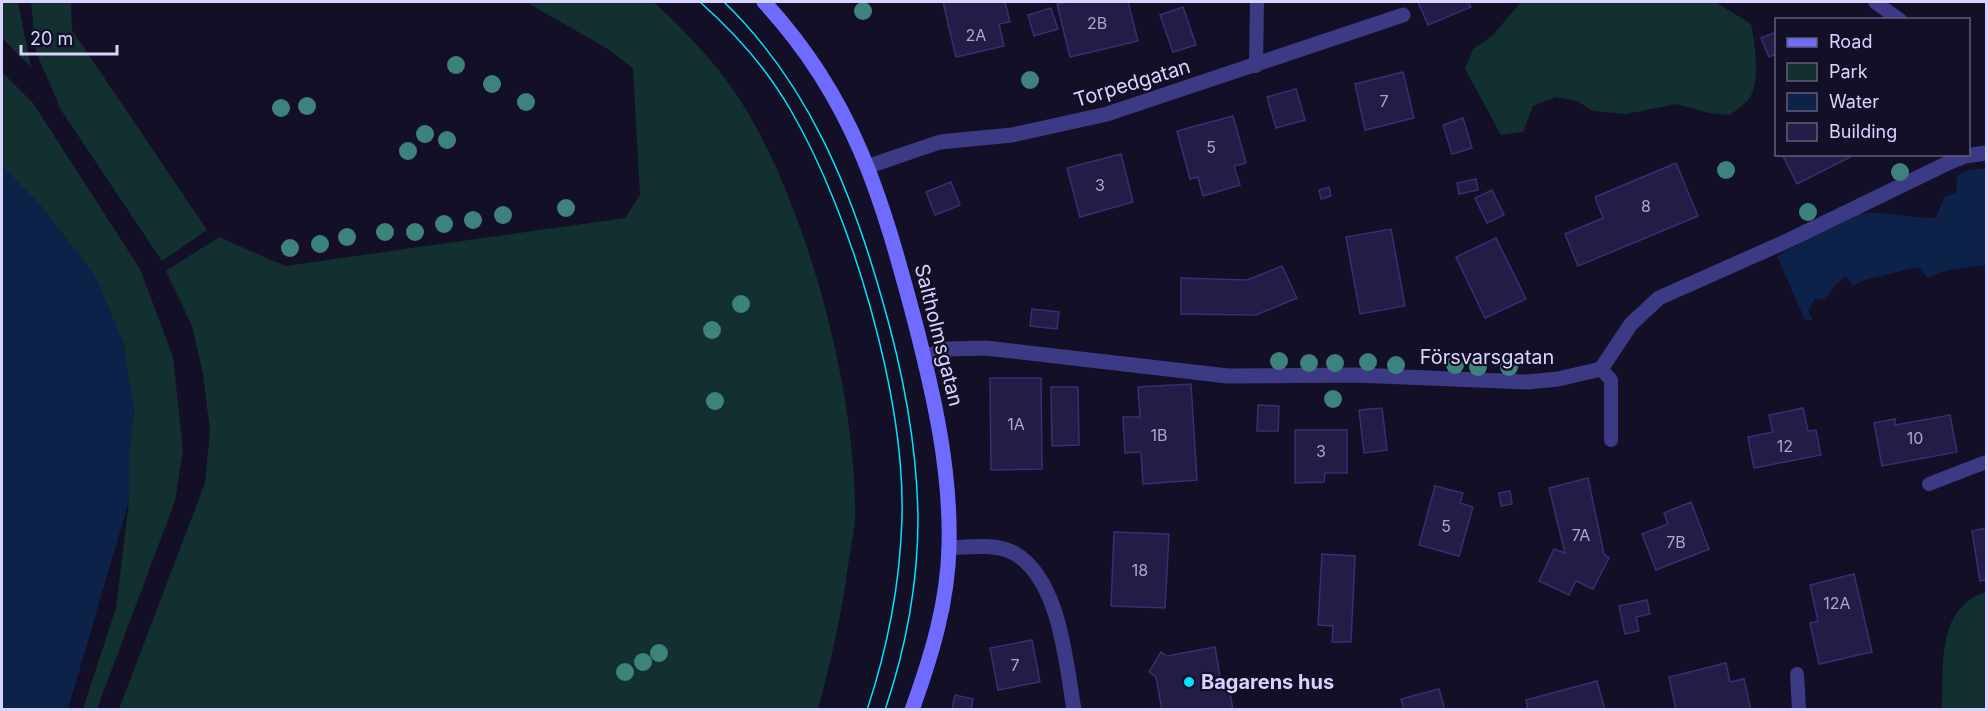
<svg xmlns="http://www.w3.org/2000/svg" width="1988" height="711" viewBox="0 0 1988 711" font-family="Inter,sans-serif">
	<rect width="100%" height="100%" fill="#130f26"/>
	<g fill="#12302f">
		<path d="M2 2H18L31 67 2 38Z"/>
		<path d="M31 2H71L72 30 207 230 162 261 61 110 36 52Z"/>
		<path d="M526 2H654C688 34 721 68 745 108 809 213 857 395 855 518 854 534 850 551 848 567 841 617 831 661 818 709H119L205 483 210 431 203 374 192 326 166 271 219 237 285 266 625 218 640 195 633 68 606 48Z"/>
		<path d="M1521 2H1715L1751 24C1755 44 1761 82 1749 99 1744 105 1736 110 1730 115L1709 113 1676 104 1626 114 1593 111 1577 101 1556 97 1533 106 1523 132 1501 135 1465 69 1473 49 1492 36Z"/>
		<path d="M2 72 33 103 140 269 173 357 183 450 175 501 97 709H83L116 608 129 501V455L134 410 123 341 41 206 2 166Z"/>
		<path d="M1986 592V709H1942C1944 667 1936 607 1986 592Z"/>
	</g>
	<g fill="#0c2248">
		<path d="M2 166 41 206 94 274 123 341 134 410 129 455V501L68 709H2Z"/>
		<path d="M1971 169H1986V265L1948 270 1928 278 1918 267 1865 280 1853 286 1846 277 1836 284 1825 300 1815 298 1808 311 1813 320H1805L1777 256C1797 246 1846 214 1866 213 1890 211 1913 219 1936 218L1944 197 1956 193 1957 175Z"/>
	</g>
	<g fill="#241b47" stroke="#3b2d73" stroke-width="1.5">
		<path d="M943 2H1005L1010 22 999 24 1004 46 956 57Z"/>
		<path d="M1069 2H1128L1138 41 1070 57 1057 4Z"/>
		<path d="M1418 2H1468L1471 7 1428 25Z"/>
		<path d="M1183 7 1196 45 1173 52 1160 15Z"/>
		<path d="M1051 8 1058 29 1034 36 1028 15Z"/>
		<path d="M1776 32V54L1769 57 1761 38Z"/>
		<path d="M1403 72 1414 118 1365 130 1355 84Z"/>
		<path d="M1296 89 1305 120 1276 128 1267 97Z"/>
		<path d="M1233 116 1246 163 1234 166 1240 185 1203 196 1198 177 1190 179 1177 131Z"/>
		<path d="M1463 118 1472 148 1452 154 1443 125Z"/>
		<path d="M1121 154 1133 202 1080 217 1067 168Z"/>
		<path d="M1782 154H1856L1797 184Z"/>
		<path d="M1676 163 1698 216 1578 266 1565 234 1603 218 1595 197Z"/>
		<path d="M1476 179 1478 190 1459 194 1457 183Z"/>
		<path d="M951 182 960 205 935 215 926 192Z"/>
		<path d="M1329 187 1331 196 1321 199 1319 190Z"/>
		<path d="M1492 190 1504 215 1487 223 1475 198Z"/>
		<path d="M1391 229 1405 306 1360 314 1346 237Z"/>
		<path d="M1496 238 1526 299 1485 318 1456 257Z"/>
		<path d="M1282 266 1297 298 1256 315 1181 314V278L1247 280Z"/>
		<path d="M1032 309 1059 312 1057 329 1030 326Z"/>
		<path d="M990 378H1041L1042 469 991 470Z"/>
		<path d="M1191 384 1197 480 1143 484 1141 452 1125 453 1123 417H1140L1138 387Z"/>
		<path d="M1051 387H1078L1079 445 1052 446Z"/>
		<path d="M1258 405 1279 406 1278 431H1257Z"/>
		<path d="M1382 408 1387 450 1364 453 1359 410Z"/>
		<path d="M1803 408 1808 431 1816 430 1821 455 1754 468 1748 437 1773 432 1769 415Z"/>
		<path d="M1950 415 1957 452 1882 466 1874 423 1895 419V425Z"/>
		<path d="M1295 430H1347V473H1325L1324 482 1295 483Z"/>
		<path d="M1588 478 1604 554 1609 558 1593 589 1576 581 1569 595 1539 581 1554 549 1565 553 1549 488Z"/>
		<path d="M1435 486 1463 493 1460 503 1473 507 1459 556 1419 545Z"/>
		<path d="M1510 491 1512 504 1501 506 1499 493Z"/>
		<path d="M1691 502 1709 549 1656 570 1642 534 1668 524 1664 513Z"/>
		<path d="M1986 528V580L1980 581 1972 531Z"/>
		<path d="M1114 532 1169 534 1165 608 1111 606Z"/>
		<path d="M1322 554 1355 556 1351 642H1332L1333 626 1318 625Z"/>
		<path d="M1854 574 1872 652 1819 664 1810 623 1818 621 1810 585Z"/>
		<path d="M1647 600 1650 614 1636 617 1639 631 1625 634 1619 606Z"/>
		<path d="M1032 640 1040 682 998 690 990 648Z"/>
		<path d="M1215 647 1222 688 1229 687 1233 710H1162L1156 677 1149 672 1161 652 1167 656Z"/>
		<path d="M1726 663 1730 682 1744 679 1751 710H1676L1669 677Z"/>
		<path d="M1597 681 1605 710H1528L1526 700Z"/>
		<path d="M1439 689 1445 710H1404L1401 699Z"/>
		<path d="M955 695 973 699 971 710 952 709Z"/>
	</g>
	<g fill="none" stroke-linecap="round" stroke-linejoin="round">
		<g stroke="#3d3a85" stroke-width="14">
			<path d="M1875 2 1900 20"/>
			<path d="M1256 66 1257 2"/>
			<path d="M1601 369 1611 380V440"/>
			<path d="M1929 484 1986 462"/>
			<path d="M1797 674 1799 710"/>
		</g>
		<g stroke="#3d3a85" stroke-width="15">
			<path d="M869 166 940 142 1012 135 1107 114 1403 15"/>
			<path d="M924 357 949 349 986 348 1228 376 1356 375 1528 382 1558 379 1601 369 1631 324 1659 298 1787 241 1950 162 1965 156 1986 153"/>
			<path d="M949 548C969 547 995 543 1014 553 1060 579 1066 663 1074 710"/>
		</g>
		<path stroke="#6f6bff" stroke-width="15" d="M764 2C854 99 882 198 915 322 934 396 951 470 949 546 948 603 931 657 912 710"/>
		<g stroke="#00e5ff" stroke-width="1.5">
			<path d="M700 2C735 33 767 69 790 109 852 215 905 396 902 518 900 584 888 647 867 710"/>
			<path d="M724 2C808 83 851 189 882 299 903 371 917 442 918 518 918 582 906 648 885 710"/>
		</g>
	</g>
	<g fill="#3d827b">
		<circle cx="863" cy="11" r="9"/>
		<circle cx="456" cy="65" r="9"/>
		<circle cx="1030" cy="80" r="9"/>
		<circle cx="492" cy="84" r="9"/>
		<circle cx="526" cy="102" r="9"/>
		<circle cx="307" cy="106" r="9"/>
		<circle cx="281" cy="108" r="9"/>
		<circle cx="425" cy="134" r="9"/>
		<circle cx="447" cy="140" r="9"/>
		<circle cx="408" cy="151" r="9"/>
		<circle cx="1726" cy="170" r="9"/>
		<circle cx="1900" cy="172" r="9"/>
		<circle cx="566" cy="208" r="9"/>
		<circle cx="1808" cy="212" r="9"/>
		<circle cx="503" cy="215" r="9"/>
		<circle cx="473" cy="220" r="9"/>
		<circle cx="444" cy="224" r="9"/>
		<circle cx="385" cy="232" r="9"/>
		<circle cx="415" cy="232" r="9"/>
		<circle cx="347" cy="237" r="9"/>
		<circle cx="320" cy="244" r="9"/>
		<circle cx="290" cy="248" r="9"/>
		<circle cx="741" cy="304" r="9"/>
		<circle cx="712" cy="330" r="9"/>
		<circle cx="1279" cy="361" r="9"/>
		<circle cx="1368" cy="362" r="9"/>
		<circle cx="1309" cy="363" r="9"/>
		<circle cx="1335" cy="363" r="9"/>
		<circle cx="1396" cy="365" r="9"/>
		<circle cx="1455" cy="365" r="9"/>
		<circle cx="1478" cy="367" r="9"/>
		<circle cx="1509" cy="367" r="9"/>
		<circle cx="1333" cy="399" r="9"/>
		<circle cx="715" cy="401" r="9"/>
		<circle cx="659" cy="653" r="9"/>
		<circle cx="643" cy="662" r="9"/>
		<circle cx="625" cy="672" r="9"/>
	</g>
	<circle fill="#00e5ff" stroke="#130f26" stroke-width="2" cx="1189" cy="682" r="6"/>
	<g text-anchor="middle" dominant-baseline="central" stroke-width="4.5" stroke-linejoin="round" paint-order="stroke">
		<g font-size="16" fill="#aca6d1">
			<text x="1097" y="23">2B</text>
			<text x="976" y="35">2A</text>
			<text x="1384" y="101">7</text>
			<text x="1211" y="147">5</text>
			<text x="1100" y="185">3</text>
			<text x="1646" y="206">8</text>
			<text x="1016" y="424">1A</text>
			<text x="1159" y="435">1B</text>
			<text x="1915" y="438">10</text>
			<text x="1785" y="446">12</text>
			<text x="1321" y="451">3</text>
			<text x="1446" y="526">5</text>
			<text x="1581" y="535">7A</text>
			<text x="1676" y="542">7B</text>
			<text x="1140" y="570">18</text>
			<text x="1837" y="603">12A</text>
			<text x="1015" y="665">7</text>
		</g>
		<g font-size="20" fill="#d9d4ff" stroke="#130f26">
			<text transform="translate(1132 83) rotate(-17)">Torpedgatan</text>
			<text transform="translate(939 335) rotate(76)">Saltholmsgatan</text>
			<text x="1487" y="357">Försvarsgatan</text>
		</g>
		<g font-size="20" font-weight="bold" fill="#d9d4ff" stroke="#130f26" text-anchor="start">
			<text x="1201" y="682">Bagarens hus</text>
		</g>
	</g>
	<rect width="1988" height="711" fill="none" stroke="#d9d4ff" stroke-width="6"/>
	<rect x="1775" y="18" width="195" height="138" fill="#130f26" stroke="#625e7d" stroke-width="1.5"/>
	<rect x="1787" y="38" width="30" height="9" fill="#6f6bff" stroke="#625e7d" stroke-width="1.5"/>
	<text x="1829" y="48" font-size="18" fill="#d9d4ff">Road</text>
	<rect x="1787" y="63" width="30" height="18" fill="#12302f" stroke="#625e7d" stroke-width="1.5"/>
	<text x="1829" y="78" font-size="18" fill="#d9d4ff">Park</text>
	<rect x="1787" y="93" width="30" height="18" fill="#0c2248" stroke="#625e7d" stroke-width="1.5"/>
	<text x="1829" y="108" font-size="18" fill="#d9d4ff">Water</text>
	<rect x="1787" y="123" width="30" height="18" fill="#241b47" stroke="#625e7d" stroke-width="1.5"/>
	<text x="1829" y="138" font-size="18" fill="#d9d4ff">Building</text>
	<path d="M21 45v9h96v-9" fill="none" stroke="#d9d4ff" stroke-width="3"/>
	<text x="30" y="45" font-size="18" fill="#d9d4ff" stroke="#130f26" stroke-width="4.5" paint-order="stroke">20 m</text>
</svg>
